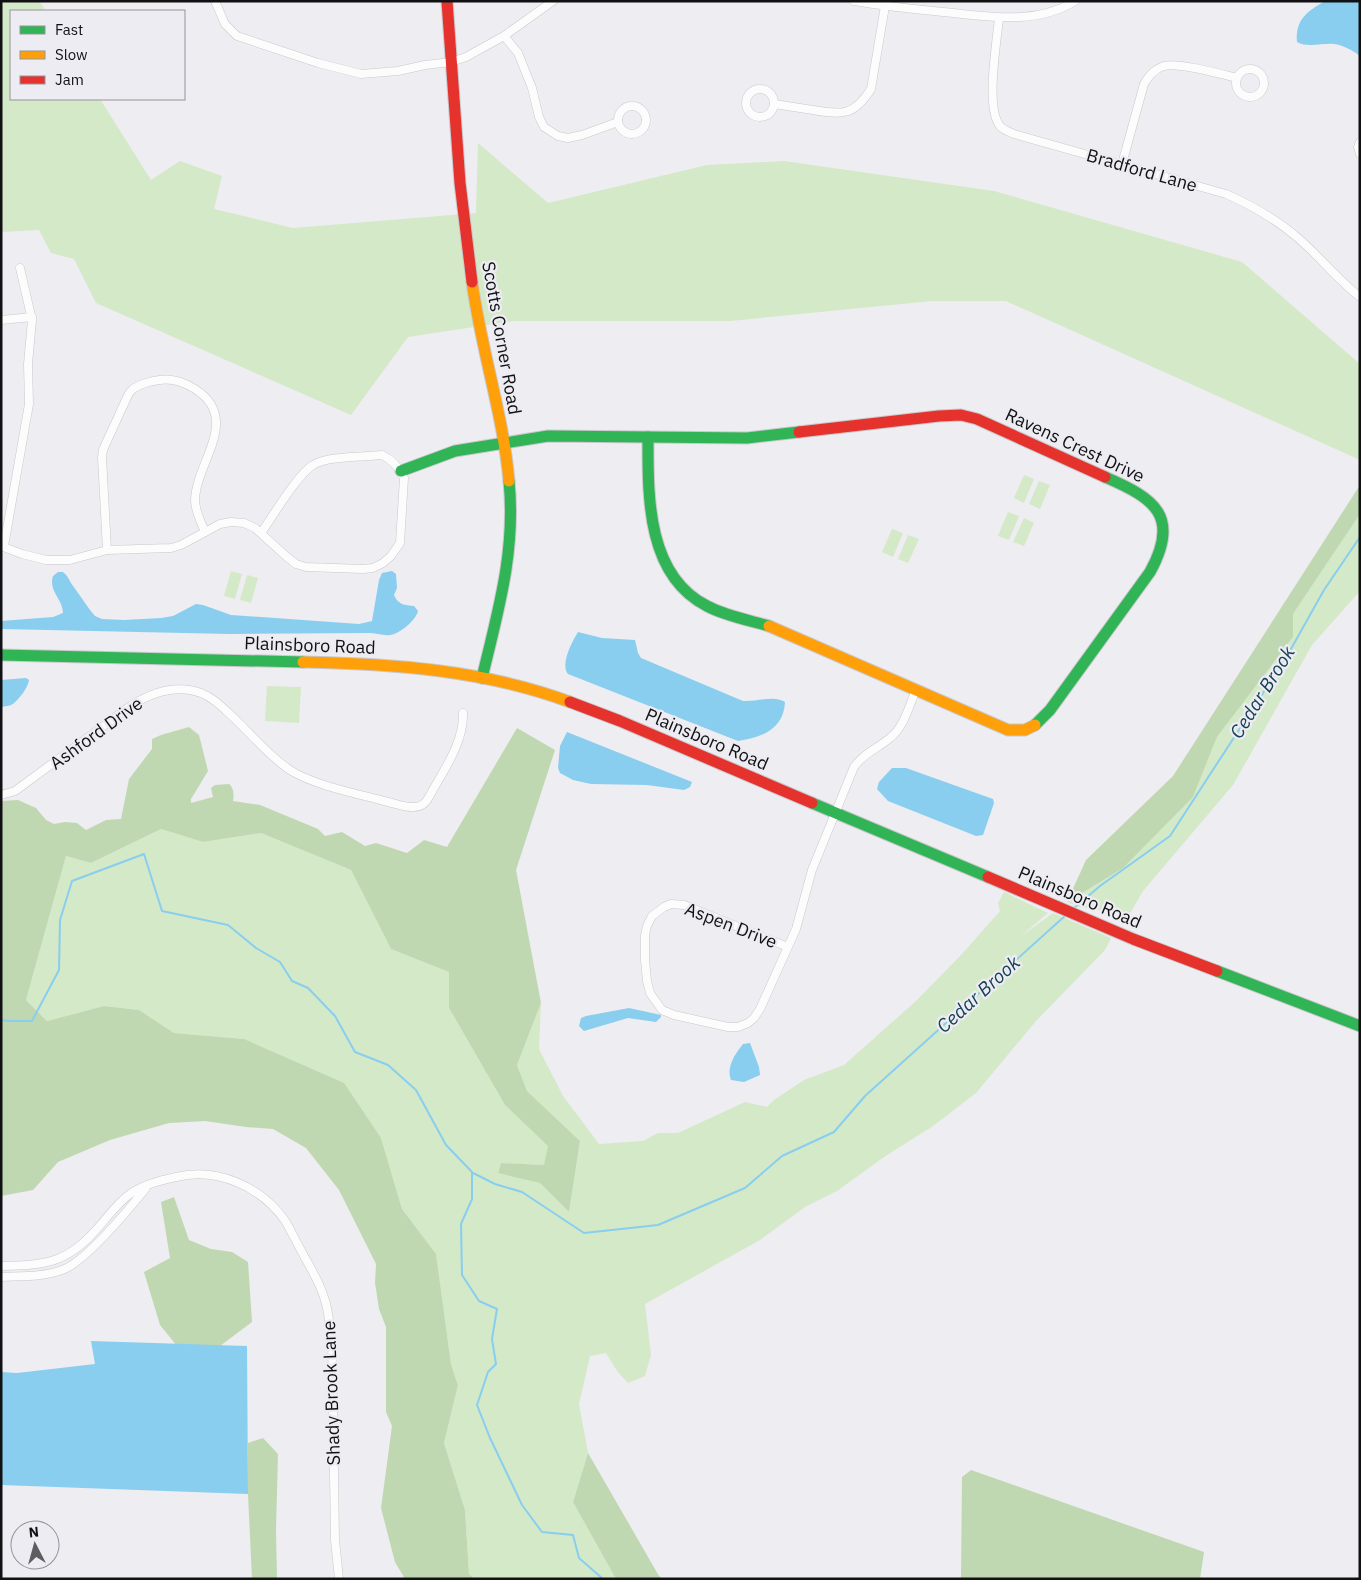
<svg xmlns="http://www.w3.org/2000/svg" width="1361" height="1580" viewBox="0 0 1361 1580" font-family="'IBM Plex Sans',sans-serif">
	<rect width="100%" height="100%" fill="#eeedf2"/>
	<g fill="#d4e9c8">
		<path d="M1 1H39L46 11H11V99H100L151 180 180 161 222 176 214 209 293 228 476 213 478 143 548 203 707 165 784 161 994 191 1242 262 1360 364V460L1006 301H932L730 321H513L408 337 351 415 96 303 74 259 51 253 39 230 1 232Z"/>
		<path d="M1024 475 1034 479 1024 503 1014 498Z"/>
		<path d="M1039 481 1050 485 1040 509 1029 504Z"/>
		<path d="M1008 512 1019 516 1009 540 998 536Z"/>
		<path d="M1360 514V591L1312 645 1233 785 1143 891 1129 915 1079 907 1067 902 1193 797 1217 737 1293 637V614Z"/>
		<path d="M1024 518 1034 523 1024 546 1013 542Z"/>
		<path d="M892 529 903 533 893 557 882 552Z"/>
		<path d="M908 535 919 539 908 563 898 559Z"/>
		<path d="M231 571 242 574 235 599 224 596Z"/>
		<path d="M247 575 258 578 251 603 240 600Z"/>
		<path d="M267 686 301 687 299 723 265 721Z"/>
		<path d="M161 829 203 842 261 833 351 870 391 949 449 972V1008L505 1105 549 1146 544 1165 501 1163 498 1172 540 1183 569 1212 580 1141 527 1091 517 1065 541 1003 539 1049 563 1096 599 1144 643 1141 658 1133H678L745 1102 767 1107 774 1100 804 1080 844 1065 916 1001 962 954 1000 911 998 903 1004 892 1048 913 1020 937 1053 913 1111 938 1105 950 1036 1021 976 1093 933 1126 884 1157 837 1191 805 1207 760 1240 645 1304 651 1355 645 1376 628 1383 617 1371 606 1353 590 1356 579 1404 588 1453 573 1502 616 1579H475L469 1574 465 1510 444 1443 458 1385 451 1364 436 1255 402 1209 381 1138 244 1039 174 1033 139 1010 104 1006 47 1021 26 1000 66 856 91 863Z"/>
	</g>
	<g fill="#bfd8b1">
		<path d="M1360 485V514L1293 614V637L1217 737 1193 797 1123 868 1067 902 1086 860 1173 776Z"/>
		<path d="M189 727 199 735 208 771 191 799V803L213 797 211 788 215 785 229 784C234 788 234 795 233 801L260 805 318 829 325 836 342 832 365 846 376 843 407 853 424 840 447 847 517 728 555 750 516 870 541 1003 517 1065 527 1091 580 1141 569 1212 540 1183 498 1173 501 1163 544 1165 548 1146 505 1105 449 1008V972L391 949 351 870 261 833 203 842 161 829 91 863 66 856 26 1000 47 1021 104 1006 139 1010 174 1033 244 1039 344 1083 381 1138 402 1209 436 1254 451 1364 458 1385 444 1443 465 1510 469 1574 475 1579H405L395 1562 381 1508 392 1426 386 1412V1327L379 1309 375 1283 376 1264 339 1190 306 1148 273 1129 246 1127 205 1121 169 1123 110 1140 58 1162 33 1190 1 1196V801L18 800 36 808 46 820 54 824 65 822 77 823 86 830 106 820 121 819 129 779 152 749V739L161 735Z"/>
		<path d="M174 1197 189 1240 211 1249 232 1252 248 1262 252 1322 220 1346H177L160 1325 144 1272 170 1258 161 1202Z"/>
		<path d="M263 1438 278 1454 276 1530 277 1579H252L248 1494V1443Z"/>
		<path d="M588 1453 659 1576 662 1579H616L573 1502Z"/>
		<path d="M971 1470 1204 1552 1200 1579H961L962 1477Z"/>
	</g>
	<g fill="#89ceef">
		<path d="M1325 1H1360V56C1352 50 1343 45 1334 44 1323 43 1307 48 1297 42 1295 19 1308 11 1325 1Z"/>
		<path d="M392 571 396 574 397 588 394 595C398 605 405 605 414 606L418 611C416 620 400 634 390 635 384 636 375 633 369 633L230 634 1 629V621L53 617 63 613C63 599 48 591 53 576L58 572H63L67 576 71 583 90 610 95 616 102 619 124 620 161 618 173 616 196 604 203 605 231 615 359 624 372 621 379 580 382 573Z"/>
		<path d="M578 632 602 638 635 640 638 653 641 658 743 701C756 702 774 695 785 702 784 729 761 738 738 741L568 674C560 664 572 642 578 632Z"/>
		<path d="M26 678 29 680C28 688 19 699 13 704 10 706 5 706 1 707V680Z"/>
		<path d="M567 732 692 782 690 787 684 790 647 785 591 784 573 780 560 773 558 768 560 746Z"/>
		<path d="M892 768H906L993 799 994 803 983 835 976 836 888 801 877 789 879 782Z"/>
		<path d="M629 1008 661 1015V1017L656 1022 628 1018 584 1031 579 1026 581 1018 586 1016Z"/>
		<path d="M750 1043 759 1067 760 1075 744 1082 731 1080C726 1067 735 1054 743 1044Z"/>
		<path d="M91 1341 247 1346 248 1494 1 1485V1372L17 1373 95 1364Z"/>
	</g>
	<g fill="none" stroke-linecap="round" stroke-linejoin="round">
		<g stroke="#89ceef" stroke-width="2">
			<path d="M1073 909 1100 886 1170 836 1287 656 1324 590 1360 537"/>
			<path d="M1 1020 9 1021H32L59 970 60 920 72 881 144 854 162 911 228 925 256 948 280 962 292 981 308 988 335 1016 355 1052 388 1065 416 1090 446 1145 472 1172V1199L461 1224 462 1275 479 1301 497 1309 492 1339 496 1364 488 1372 477 1405 490 1438 522 1505 542 1532 573 1535 579 1558 603 1579"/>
			<path d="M473 1173 495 1184 522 1192 584 1233 658 1225 745 1188 782 1156 834 1132 865 1096 1066 915"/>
		</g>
		<defs>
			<g id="street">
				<path d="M215 1 225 24 237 36 318 63 361 74 398 71 425 65 451 62 466 57 504 36 553 1"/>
				<path d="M854 1C884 6 913 9 943 12 987 16 1035 26 1075 1"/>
				<path d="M999 18C997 41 985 108 1000 126 1003 130 1010 132 1014 134L1226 194C1253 206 1276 219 1298 238 1320 257 1338 280 1360 297"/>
				<path d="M504 36 518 53 532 88 539 117 544 127 558 136 568 138 582 135 618 122"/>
				<circle cx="1250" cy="83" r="14"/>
				<circle cx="760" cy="103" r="14"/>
				<path d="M774 104C787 106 800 108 813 110 842 115 854 116 871 89L885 6"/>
				<circle cx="632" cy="120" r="14"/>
				<path d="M1360 142 1358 147 1360 154"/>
				<path d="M1122 164 1144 84C1149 76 1154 69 1164 66 1178 62 1221 74 1237 78"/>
				<path d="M1 320 32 317"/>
				<path d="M1 546 22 554 46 560H70L107 550 171 548 181 545 220 524 231 522 244 523 255 528 287 557 296 564 306 567 363 569 373 568 383 563 391 556 400 543 404 478C399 467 393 460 382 455 365 457 326 456 313 465 297 475 273 516 261 533"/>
				<path d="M4 546 29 404 28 364 32 320 20 268"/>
				<path d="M107 550 102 457 103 450C109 436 116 422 122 408 125 403 127 395 131 391 136 385 151 381 159 380 171 378 184 382 195 389 242 419 196 462 195 500 195 511 201 522 205 532"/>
				<path d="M1 795 15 791 132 705C153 692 176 684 201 693 214 698 223 708 234 718 252 735 269 756 290 770 313 785 358 794 384 801 394 803 405 808 414 807 422 807 426 803 429 797 443 771 464 743 463 713"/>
				<path d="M788 947 684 905 671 904 664 907 652 916 647 926 645 935V960L647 981 650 993 662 1010 674 1015 728 1027H738L748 1023 754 1018 760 1009 796 929 812 870 854 767C864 753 878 748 890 738 904 727 909 706 916 690"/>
				<path d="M1 1266C44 1265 66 1264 96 1230 107 1218 117 1203 130 1194 143 1185 161 1180 176 1177 218 1167 262 1187 286 1222 292 1233 298 1245 304 1256 313 1272 323 1289 327 1308 329 1318 330 1328 332 1338L335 1540 339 1579"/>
				<path d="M1 1277C22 1276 43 1277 62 1270 86 1262 129 1209 146 1188"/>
			</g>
			<g id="fast">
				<path d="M648 437C648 495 646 575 707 606 726 616 748 620 769 626"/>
				<path d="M401 471 455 451 548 436 747 438 799 432"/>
				<path d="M1 655 303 662"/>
				<path d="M482 678C498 611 516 551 509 481"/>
				<path d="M1035 725 1050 710 1150 572C1181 516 1154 498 1105 477"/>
				<path d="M812 803 988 877"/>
				<path d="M1217 971 1360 1026"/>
			</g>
			<g id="slow">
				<path d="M472 282C481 349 503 414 509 481"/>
				<path d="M769 626 1008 730H1025L1035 725"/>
				<path d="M303 662C394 664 484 670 570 702"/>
			</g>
			<g id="jam">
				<path d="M447 1 460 183 472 282"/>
				<path d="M799 432 939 416 961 415 977 419 1105 477"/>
				<path d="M570 702 620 721 812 803"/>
				<path d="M988 877 1133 939 1217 971"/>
			</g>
		</defs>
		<use href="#street" stroke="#c9c8cc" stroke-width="9"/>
		<use href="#fast" stroke="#c9c8cc" stroke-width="13"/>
		<use href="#slow" stroke="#c9c8cc" stroke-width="13"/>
		<use href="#jam" stroke="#c9c8cc" stroke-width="13"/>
		<use href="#street" stroke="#fcfcfd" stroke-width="8"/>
		<use href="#fast" stroke="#30b455" stroke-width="11"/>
		<use href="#slow" stroke="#ff9f0a" stroke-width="11"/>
		<use href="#jam" stroke="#e5322d" stroke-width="11"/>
	</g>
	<g text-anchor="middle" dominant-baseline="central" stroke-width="4.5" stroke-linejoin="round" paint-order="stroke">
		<g font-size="18" fill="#111113" stroke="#edecf3">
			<text transform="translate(1142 170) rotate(16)">Bradford Lane</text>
			<text transform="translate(502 338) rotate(80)">Scotts Corner Road</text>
			<text transform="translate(1075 445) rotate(25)">Ravens Crest Drive</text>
			<text transform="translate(310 645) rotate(2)">Plainsboro Road</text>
			<text transform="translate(96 733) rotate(-36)">Ashford Drive</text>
			<text transform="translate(707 739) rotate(23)">Plainsboro Road</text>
			<text transform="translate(1080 897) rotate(23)">Plainsboro Road</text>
			<text transform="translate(731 925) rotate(21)">Aspen Drive</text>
			<text transform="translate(331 1393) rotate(-92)">Shady Brook Lane</text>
		</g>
		<g font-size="19" font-style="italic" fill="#154154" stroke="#edecf3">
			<text transform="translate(1262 692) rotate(-58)">Cedar Brook</text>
			<text transform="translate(978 994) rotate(-42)">Cedar Brook</text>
		</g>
	</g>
	<rect width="1361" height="1580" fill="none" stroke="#111113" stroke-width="5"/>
	<rect x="10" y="10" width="175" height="90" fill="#edecf3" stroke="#959499"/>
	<rect x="20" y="26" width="25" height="8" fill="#30b455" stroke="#959499"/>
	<text x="55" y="35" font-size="15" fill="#111113">Fast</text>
	<rect x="20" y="51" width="25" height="8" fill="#ff9f0a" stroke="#959499"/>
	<text x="55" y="60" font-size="15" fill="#111113">Slow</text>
	<rect x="20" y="76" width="25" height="8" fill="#e5322d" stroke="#959499"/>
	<text x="55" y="85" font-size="15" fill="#111113">Jam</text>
	<g transform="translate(35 1545) rotate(354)"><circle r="24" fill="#edecf3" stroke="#959499"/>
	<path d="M0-4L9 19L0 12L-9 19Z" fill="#5e5e61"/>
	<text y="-8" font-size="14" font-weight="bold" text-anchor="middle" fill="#111113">N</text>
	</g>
</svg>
